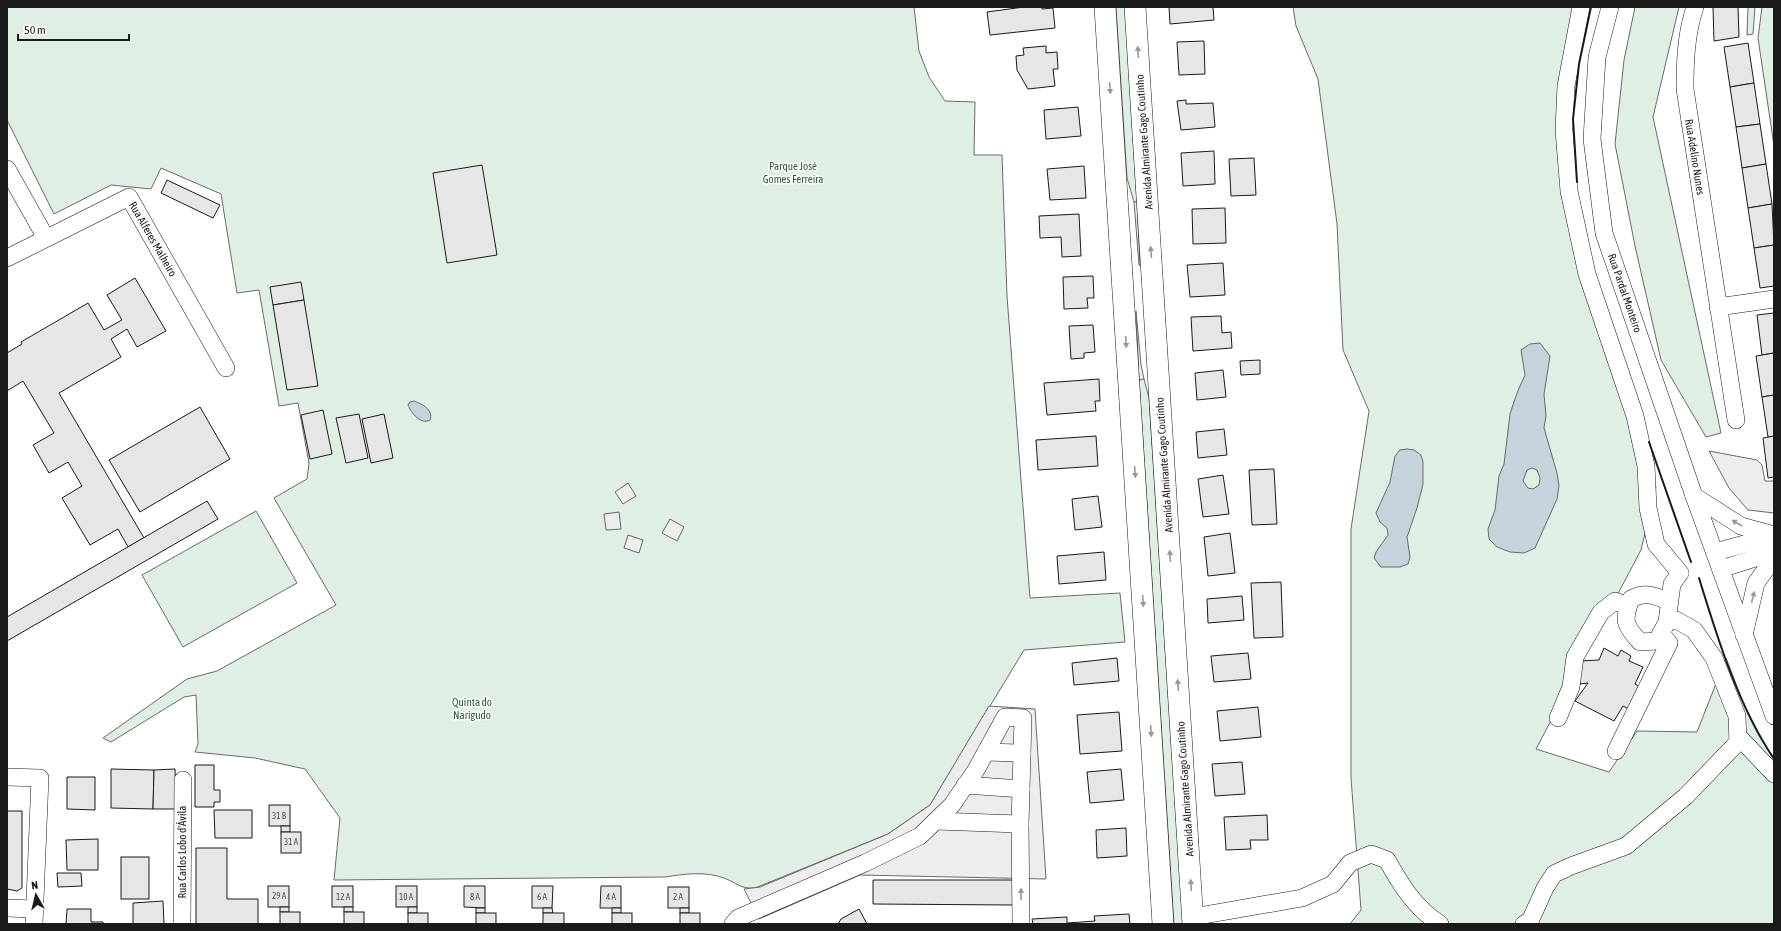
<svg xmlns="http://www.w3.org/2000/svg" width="1781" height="931" viewBox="0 0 1781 931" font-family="'Asap Condensed',sans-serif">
	<rect width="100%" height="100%" fill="#fff"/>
	<g fill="#e0efe3" stroke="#6a6a6a">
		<path d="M7 7H914L919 51 929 77 945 101 975 102 974 155H1002L1007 296 1030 598 1120 593 1125 642 1024 650 930 805 888 834 755 888C740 889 737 883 724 878 705 871 684 874 665 877L334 880 340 818 305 769 255 758 195 752 198 744 196 695 184 697 111 742 103 738 187 679 217 671 336 605 274 498 307 479 309 463 298 403 279 406 259 290 237 293 221 194 161 168 151 189 111 185 54 214 7 120Z"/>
		<path d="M1116 7H1125L1137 202H1134L1127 178Z"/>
		<path d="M1293 7H1580L1562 79 1570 214 1656 487 1641 550 1536 749 1609 772 1637 731 1697 732 1726 658C1740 692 1750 729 1774 757V924H1350L1361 910 1351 778V529L1369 411 1343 350 1337 224 1318 79 1296 26Z"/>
		<path d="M1635 7H1679L1653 117 1721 433 1706 437 1661 360 1635 246 1615 144 1624 60Z"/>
		<path d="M1748 7H1755L1753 34 1747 35Z"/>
		<path d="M1762 7H1774V146L1758 38Z"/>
		<path d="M1144 379 1149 398 1183 924H1174L1139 380Z"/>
		<path d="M256 511 297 583 183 647 142 575Z"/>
	</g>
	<g fill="#ededed" stroke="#6a6a6a">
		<path d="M1134 202H1137L1140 266 1139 265Z"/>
		<path d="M1136 311 1141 365 1144 379 1139 380Z"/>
		<path d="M1709 451 1757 460 1762 465 1765 481H1774V513L1748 510 1729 488Z"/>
		<path d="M628 483 636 496 623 504 615 492Z"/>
		<path d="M619 512 621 529 606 530 604 514Z"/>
		<path d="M670 519 684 527 677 541 662 533Z"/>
		<path d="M628 535 643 540 639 553 624 548Z"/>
		<path d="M989 706 1035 709 1046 879 860 875 759 919 744 889 760 887 888 834 930 805Z"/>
	</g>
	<g fill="#c6d2dc" stroke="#6a6a6a" fill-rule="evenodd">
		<path d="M1540 343 1550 356 1544 394 1546 416 1544 428 1557 473 1559 486 1557 499 1535 548 1524 553 1510 552 1497 547 1489 539 1488 529 1495 510 1499 476 1504 464 1510 414 1517 393 1525 375 1521 350 1530 344ZM1532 468 1537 470 1540 478 1539 485 1533 489 1528 488 1523 481 1527 470Z"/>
		<path d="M414 401C422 404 434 410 430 420 421 425 411 413 408 405L410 402Z"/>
		<path d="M1407 449 1414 450 1421 455 1423 462V484L1417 508 1407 537 1410 557 1408 564 1400 567H1381L1374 558 1376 552 1388 535 1387 528 1380 522 1376 513 1390 482 1395 456 1400 450Z"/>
	</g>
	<g fill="#e6e6e6" stroke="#1a1a1a">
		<path d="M1024 7H1042V9L1053 8 1055 28 990 35 987 12Z"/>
		<path d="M1169 7H1213L1214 20 1170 24Z"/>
		<path d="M1713 7H1738L1739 37 1714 41Z"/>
		<path d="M1204 41 1205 74 1179 75 1177 42Z"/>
		<path d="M1748 43 1754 83 1730 87 1724 47Z"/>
		<path d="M1046 46V53L1057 52 1058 69H1053L1055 86 1028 89 1017 70 1016 56 1024 55 1023 48Z"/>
		<path d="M1754 83 1760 124 1736 127 1730 87Z"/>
		<path d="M1186 100V104L1213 103 1215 127 1181 130 1177 101Z"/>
		<path d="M1078 107 1081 136 1046 139 1044 110Z"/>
		<path d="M1760 124 1766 164 1742 168 1736 127Z"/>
		<path d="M1214 151 1215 184 1183 186 1181 153Z"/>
		<path d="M1254 158 1256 195 1231 196 1229 159Z"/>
		<path d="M1766 164 1772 204 1748 208 1742 168Z"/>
		<path d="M482 165 497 255 447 263 433 173Z"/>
		<path d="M1084 166 1086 198 1050 200 1047 169Z"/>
		<path d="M167 180 220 205 213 218 161 193Z"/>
		<path d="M1772 204 1774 245 1754 248 1748 208Z"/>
		<path d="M1225 208 1226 243 1193 244 1192 209Z"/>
		<path d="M1079 214 1081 256 1062 257 1061 237 1040 238 1039 216Z"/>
		<path d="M1774 245V286L1760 288 1754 248Z"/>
		<path d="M1223 263 1225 295 1190 297 1187 265Z"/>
		<path d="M1093 276 1094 298H1087L1088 308 1064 309 1063 277Z"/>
		<path d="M135 278 166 331 137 347 127 329 111 339 121 357 59 393 144 538 128 547 118 529 90 545 62 498 82 486 68 462 49 473 33 445 54 433 23 381 7 391V353L22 344 21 342 88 303 104 330 122 320 107 295Z"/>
		<path d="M301 282 304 300 273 305 270 287Z"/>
		<path d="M304 300 318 386 287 390 273 305Z"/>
		<path d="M1774 313V353L1762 355 1757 315Z"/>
		<path d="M1221 316 1222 333 1231 332 1232 348 1193 351 1191 317Z"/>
		<path d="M1093 325 1095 352 1084 353V358L1071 359 1069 326Z"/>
		<path d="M1774 353V395L1762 397 1756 356Z"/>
		<path d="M1260 360V374L1241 375 1240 361Z"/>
		<path d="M1223 370 1226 397 1197 400 1195 373Z"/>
		<path d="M1099 379 1100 401H1095L1096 411 1047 415 1044 383Z"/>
		<path d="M1774 395V436L1768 437 1762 397Z"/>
		<path d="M200 407 230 459 140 512 109 460Z"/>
		<path d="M323 410 332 454 310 459 301 415Z"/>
		<path d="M359 414 368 458 346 463 336 418Z"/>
		<path d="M384 414 393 458 371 463 362 419Z"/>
		<path d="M1224 429 1227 455 1198 458 1196 432Z"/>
		<path d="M1096 436 1098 466 1038 470 1036 440Z"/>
		<path d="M1774 436V477L1768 478 1763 438Z"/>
		<path d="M1274 469 1277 524 1252 525 1249 470Z"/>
		<path d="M1223 475 1229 514 1203 517 1198 479Z"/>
		<path d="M1098 496 1102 527 1075 530 1072 499Z"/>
		<path d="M207 501 218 519 7 641V617Z"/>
		<path d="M1230 533 1235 573 1208 576 1204 537Z"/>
		<path d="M1104 552 1106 580 1059 584 1057 556Z"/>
		<path d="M1281 582 1283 637 1254 638 1251 583Z"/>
		<path d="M1242 596 1244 620 1208 623 1207 599Z"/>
		<path d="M1604 648 1618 656 1621 650 1631 656 1629 661 1643 667 1635 684 1642 688 1631 710 1623 706 1614 721 1575 701 1588 683 1580 684 1579 661 1599 660Z"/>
		<path d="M1248 653 1251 679 1214 682 1211 656Z"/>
		<path d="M1117 658 1119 681 1074 685 1072 663Z"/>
		<path d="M1258 707 1261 737 1220 741 1217 711Z"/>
		<path d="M1119 712 1122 751 1080 754 1077 715Z"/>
		<path d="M1242 762 1245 794 1215 796 1212 764Z"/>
		<path d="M195 765H214V790H220V802H214V807H195Z"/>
		<path d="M111 769 154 770 153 809 111 808Z"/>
		<path d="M175 769 176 809H153L154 770Z"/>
		<path d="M1121 769 1124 800 1090 803 1087 772Z"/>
		<path d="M67 777H95V810L67 809Z"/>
		<rect x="269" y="805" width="21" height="21"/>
		<path d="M214 810H252V838H215Z"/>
		<path d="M7 811H22V888L17 891 7 889Z"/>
		<path d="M1267 815 1268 840H1250L1251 849 1226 850 1224 817Z"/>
		<rect x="281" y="826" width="9" height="6"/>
		<path d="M1126 828 1127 856 1097 858 1096 830Z"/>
		<rect x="281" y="832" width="20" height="21"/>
		<path d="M98 839V870H67L66 840Z"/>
		<path d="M196 848H227V899H258V924H196Z"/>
		<rect x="121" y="857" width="28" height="42"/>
		<path d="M57 873H81L82 886 58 887Z"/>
		<path d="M873 880H1013V905L873 904Z"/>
		<rect x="268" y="886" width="21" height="21"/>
		<rect x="332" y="886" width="21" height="21"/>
		<rect x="396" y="886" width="21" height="21"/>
		<path d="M464 886H485V908L464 907Z"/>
		<path d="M532 886H553L552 908H532Z"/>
		<path d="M601 886H621V908H600Z"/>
		<rect x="668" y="887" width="21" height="21"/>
		<path d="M163 901 164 924H133V903Z"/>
		<rect x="280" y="907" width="9" height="5"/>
		<rect x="344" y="907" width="9" height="5"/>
		<rect x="408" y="907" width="9" height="6"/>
		<rect x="476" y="908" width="9" height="5"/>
		<path d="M543 908H552L553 913H543Z"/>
		<rect x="612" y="908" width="9" height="5"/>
		<rect x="680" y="908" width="9" height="5"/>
		<path d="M67 909H91V922H103V924H66Z"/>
		<path d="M859 909 867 924H838L841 919Z"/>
		<rect x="280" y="912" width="20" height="12"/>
		<rect x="344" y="912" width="20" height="12"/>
		<rect x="408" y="913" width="20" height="11"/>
		<rect x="476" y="913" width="20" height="11"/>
		<rect x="543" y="913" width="21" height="11"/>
		<rect x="612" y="913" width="20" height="11"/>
		<rect x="680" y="913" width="20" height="11"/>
		<path d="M1129 914 1130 924H1033L1032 919 1067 917V923L1095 921 1094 916Z"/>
	</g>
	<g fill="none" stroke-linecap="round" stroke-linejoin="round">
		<defs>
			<g id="minor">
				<path d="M1581 7 1566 86 1564 130 1569 191 1587 274 1635 416 1646 466 1648 508 1656 544 1680 573 1672 584 1667 622 1657 641 1640 642C1624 625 1623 620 1631 599 1646 591 1654 596 1669 601"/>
				<path d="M1610 7 1597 57 1592 139 1604 233 1694 496 1774 716"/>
				<path d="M1695 7C1686 34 1685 61 1685 89L1736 420"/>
				<path d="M7 169 46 238"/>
				<path d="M7 258 129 197 226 368"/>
				<path d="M1718 307 1774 299"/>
				<path d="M1694 496 1741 526 1774 535"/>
				<path d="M1715 552 1774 536"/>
				<path d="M1721 569 1774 552"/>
				<path d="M1744 635 1756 583 1774 558"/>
				<path d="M1558 718 1571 687 1575 657 1601 612 1615 601 1628 607"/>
				<path d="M1738 736 1774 774"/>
				<path d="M1616 751 1669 643 1661 633"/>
				<path d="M986 752 1022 753"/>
				<path d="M7 777 40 778 34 924"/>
				<path d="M965 785 1021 789"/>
				<path d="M937 821 1020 824"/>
				<path d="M7 908 34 909"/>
				<path d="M1193 917 1302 898 1333 884 1350 863 1371 854 1387 860C1401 885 1415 908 1440 924"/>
				<path d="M182 924 183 780"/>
				<path d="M733 924 738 918 865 863 920 836 952 805 976 770 1005 717 1023 718 1020 824 1021 924"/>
				<path d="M1524 924 1530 921 1545 888 1554 874 1571 866 1626 846 1686 796 1738 742 1737 716 1714 658 1694 630 1676 620 1667 622"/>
			</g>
			<g id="major">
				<path d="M1105 7 1163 924"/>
				<path d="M1135 7 1193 924"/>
			</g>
		</defs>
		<use href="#minor" stroke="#1a1a1a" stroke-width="18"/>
		<use href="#major" stroke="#1a1a1a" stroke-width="22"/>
		<use href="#minor" stroke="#fff" stroke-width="17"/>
		<use href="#major" stroke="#fff" stroke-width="21"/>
		<g stroke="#1a1a1a" stroke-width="2">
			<path d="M1577 182 1573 119 1579 64 1591 7"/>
			<path d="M1649 442 1691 562"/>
			<path d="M1699 578C1718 640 1738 705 1774 759"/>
		</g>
	</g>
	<defs><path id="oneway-solid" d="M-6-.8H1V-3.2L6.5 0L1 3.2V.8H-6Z"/></defs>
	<g fill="#989898">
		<use href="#oneway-solid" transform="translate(1138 52) rotate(-94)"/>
		<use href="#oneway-solid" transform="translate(1110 88) rotate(86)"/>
		<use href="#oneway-solid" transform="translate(1151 252) rotate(-94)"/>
		<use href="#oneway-solid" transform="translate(1126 342) rotate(86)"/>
		<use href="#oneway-solid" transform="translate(1135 472) rotate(86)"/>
		<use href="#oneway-solid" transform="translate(1737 523) rotate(-150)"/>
		<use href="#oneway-solid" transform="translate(1170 556) rotate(-94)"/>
		<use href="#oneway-solid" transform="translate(1753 597) rotate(-76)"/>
		<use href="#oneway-solid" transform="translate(1143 601) rotate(86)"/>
		<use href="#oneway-solid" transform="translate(1178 685) rotate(-94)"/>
		<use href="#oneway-solid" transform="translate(1151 731) rotate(86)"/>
		<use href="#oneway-solid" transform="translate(1191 885) rotate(-93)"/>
		<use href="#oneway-solid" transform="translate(1021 894) rotate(-90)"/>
	</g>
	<g text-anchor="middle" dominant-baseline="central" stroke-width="3" stroke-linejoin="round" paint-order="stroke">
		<g font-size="9" fill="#4d4d4d">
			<text x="279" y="816">31 B</text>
			<text x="291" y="842">31 A</text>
			<text x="279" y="896">29 A</text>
			<text x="343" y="897">12 A</text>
			<text x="406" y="897">10 A</text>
			<text x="475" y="897">8 A</text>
			<text x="542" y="897">6 A</text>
			<text x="611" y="897">4 A</text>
			<text x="678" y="897">2 A</text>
		</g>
		<g font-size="11" fill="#1a1a1a" stroke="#fff">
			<text transform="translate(1144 142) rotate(-94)">Avenida Almirante Gago Coutinho</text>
			<text transform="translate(1695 157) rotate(81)">Rua Adelino Nunes</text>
			<text transform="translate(153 239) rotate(60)">Rua Alferes Malheiro</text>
			<text transform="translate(1625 293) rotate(71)">Rua Pardal Monteiro</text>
			<text transform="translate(1164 465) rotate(-94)">Avenida Almirante Gago Coutinho</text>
			<text transform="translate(1185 789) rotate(-94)">Avenida Almirante Gago Coutinho</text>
			<text transform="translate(182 852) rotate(-90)">Rua Carlos Lobo d'Ávila</text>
		</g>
		<g font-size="11" fill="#2b5a34" stroke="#fff">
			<text x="793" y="166">Parque José<tspan x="793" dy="13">Gomes Ferreira</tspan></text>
			<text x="472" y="702">Quinta do<tspan x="472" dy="13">Narigudo</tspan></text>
		</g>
	</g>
	<rect width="1781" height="931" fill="none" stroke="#1a1a1a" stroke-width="16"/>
	<g transform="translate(36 895) rotate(352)" stroke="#ffffff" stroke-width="3" paint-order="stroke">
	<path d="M0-3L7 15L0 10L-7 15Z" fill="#1a1a1a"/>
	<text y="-6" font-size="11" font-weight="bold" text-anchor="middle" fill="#1a1a1a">N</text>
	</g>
	<path d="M18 34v6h111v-6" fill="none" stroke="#1a1a1a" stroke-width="2"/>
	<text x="24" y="34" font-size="12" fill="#1a1a1a" stroke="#ffffff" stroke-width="3" paint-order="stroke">50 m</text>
</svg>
